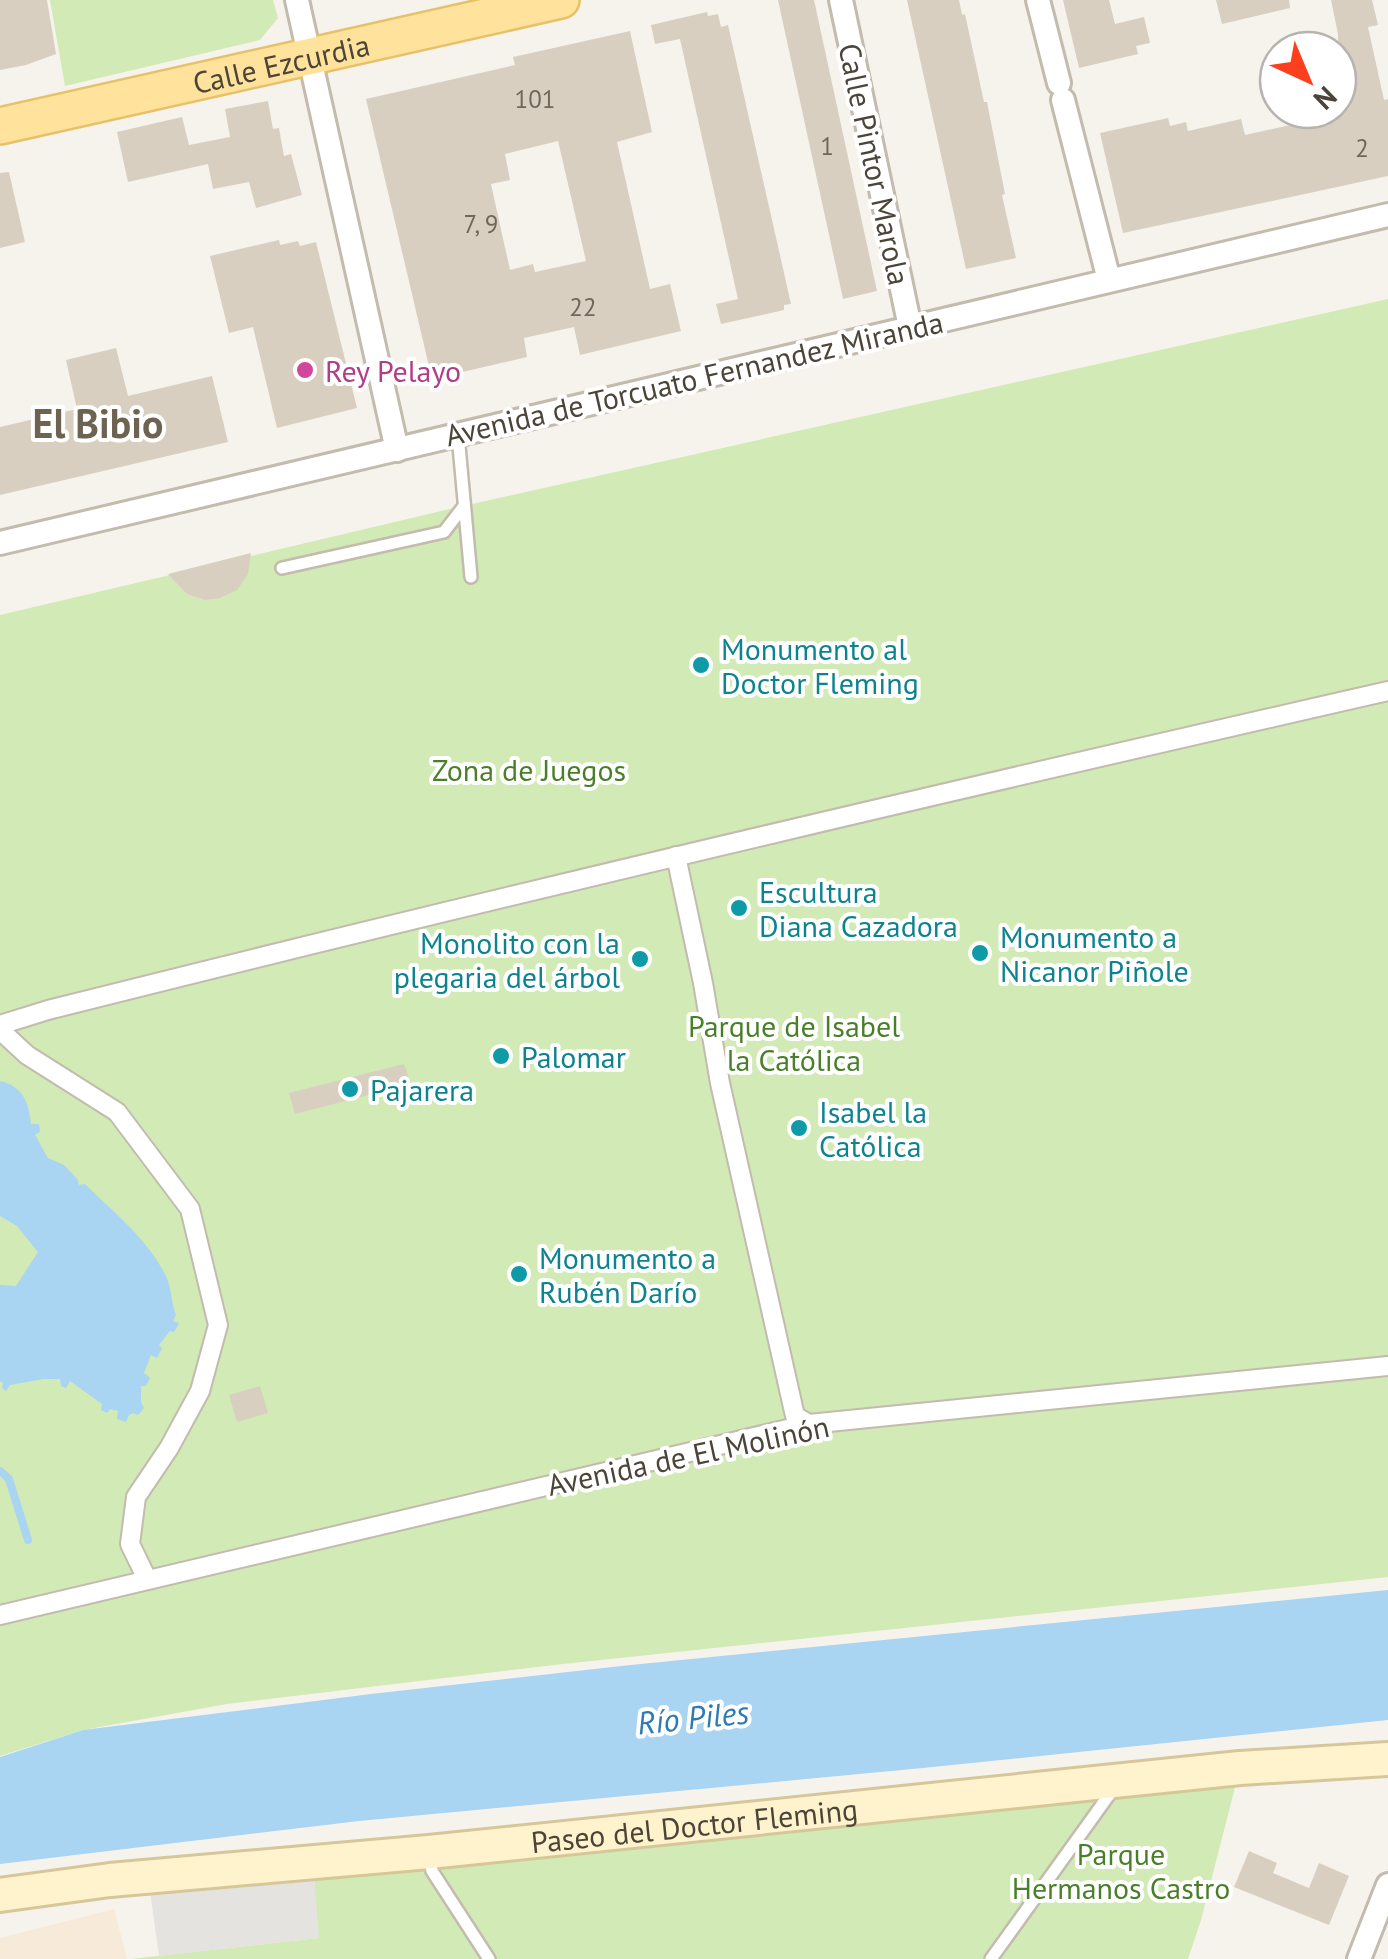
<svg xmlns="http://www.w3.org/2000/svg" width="1388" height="1959" viewBox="0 0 1388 1959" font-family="'PT Sans',sans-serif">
	<rect width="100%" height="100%" fill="#f6f3ec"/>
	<path fill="#f7ead8" d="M114 1909 127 1959H0V1938Z"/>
	<g fill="#d2eab5">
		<path d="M50 0H273L278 18 260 40 65 86Z"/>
		<path d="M1388 299V1577L563 1664 227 1704 83 1730 0 1756V615L454 508Z"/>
		<path d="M1240 1768 1201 1920 1188 1959H130L318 1938 313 1861Z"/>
	</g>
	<path fill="#e5e3e0" d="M313 1861 319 1938 159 1956 148 1877Z"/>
	<g fill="#a9d4f2">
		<path d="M0 1081C23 1086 29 1103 31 1124H39L40 1132 35 1135 48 1158 64 1165 78 1180 79 1185 85 1184C115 1214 146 1237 166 1276 172 1289 171 1302 176 1315L173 1321 179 1323 174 1332 170 1331 159 1345 162 1348 157 1358 151 1355 144 1373 150 1378 146 1386H141V1402L144 1408 138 1415 133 1413 129 1415 126 1422 117 1419 118 1411 110 1409 107 1413 101 1410 102 1404 70 1381 66 1388 61 1386 60 1379H43L10 1385 6 1391 2 1388 3 1383 0 1381V1285L16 1286 38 1252 17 1226 0 1216Z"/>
		<path d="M1388 1590V1720L923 1768 359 1821 0 1864V1757L83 1730 371 1694 621 1666Z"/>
	</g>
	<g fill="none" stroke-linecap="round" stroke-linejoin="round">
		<path stroke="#a9d4f2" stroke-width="8" d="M0 1471 9 1479 28 1540"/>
	</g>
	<g fill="#d8cfc1" fill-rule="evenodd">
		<path d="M0 0H47L56 54 26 65 0 70Z"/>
		<path d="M778 0H814L877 291 843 299Z"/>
		<path d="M907 0H959L962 15 965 14 984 102H987L1005 194 1002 195 1016 258 966 269Z"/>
		<path d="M1063 0H1109L1115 24 1144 17 1150 43 1136 46 1138 54 1079 68Z"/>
		<path d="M1216 0H1289L1290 8 1222 24Z"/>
		<path d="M1331 0H1372L1378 25 1368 27 1384 100 1388 99V176L1123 233 1100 133 1168 118 1170 126 1186 122 1188 131 1241 119 1245 135 1345 113 1338 83V34Z"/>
		<path d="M707 12 708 16 718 14 721 27 728 25 791 304 784 305V310L721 324 716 304 738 299 680 39 655 44 651 25Z"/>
		<path d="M630 31 652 132 617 142 650 289 670 284 681 331 580 355 574 327 524 338 527 357 432 379 366 99 515 65 513 57ZM558 141 586 261 535 272 533 264 510 270 491 184 510 180 505 154Z"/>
		<path d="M268 101 273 129 279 128 284 156 291 154 302 195 256 208 249 182 213 189 208 164 128 182 117 132 182 117 189 145 230 137 225 109Z"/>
		<path d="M9 172 25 242 0 248V173Z"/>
		<path d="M279 240 280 245 298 241 300 246 316 242 357 408 277 428 253 327 229 333 210 256Z"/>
		<path d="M116 348 128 396 212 376 228 442 0 495V427L77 409 66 360Z"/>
		<path d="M251 553 248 574 237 590 220 598 205 600 187 594 168 574Z"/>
		<path d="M404 1064 411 1084 295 1114 289 1093Z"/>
		<path d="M260 1386 268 1413 237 1422 229 1395Z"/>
		<path d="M1249 1851 1277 1863 1273 1873 1309 1888 1319 1863 1349 1876 1329 1925 1234 1887Z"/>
	</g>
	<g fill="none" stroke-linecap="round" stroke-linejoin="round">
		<defs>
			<g id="service">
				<path d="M458 435 471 577"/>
				<path d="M282 568 444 532 464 506"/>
				<path d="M429 1855 432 1871 489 1959"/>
				<path d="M991 1959 1114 1788"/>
			</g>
			<g id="pedestrian">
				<path d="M676 856 703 983 720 1083 795 1416 809 1424"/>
				<path d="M0 1025 48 1010C493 898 940 793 1388 691"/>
				<path d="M0 1030 27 1055 117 1112 190 1209 218 1325 200 1391 169 1448 136 1497 130 1544 147 1579"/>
				<path d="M0 1615 809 1424 1388 1366"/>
			</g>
			<g id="minor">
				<path d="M297 0 397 450"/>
				<path d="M841 0 910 327"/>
				<path d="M1038 0 1059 83"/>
				<path d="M1063 100 1109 280"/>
				<path d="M0 543 1388 215"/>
				<path d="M1359 1959 1388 1885"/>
			</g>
			<g id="secondary">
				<path id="s1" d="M0 1895 110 1880 429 1852 1240 1768 1388 1759"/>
			</g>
			<g id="primary">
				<path id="s2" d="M0 126 561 0"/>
			</g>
		</defs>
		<use href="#service" stroke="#c2bbae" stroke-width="16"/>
		<use href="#pedestrian" stroke="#c2bbae" stroke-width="22"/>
		<use href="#minor" stroke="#c2bbae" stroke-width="28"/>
		<use href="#secondary" stroke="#d6c79b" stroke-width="38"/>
		<use href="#primary" stroke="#e6c16a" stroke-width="40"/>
		<use href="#service" stroke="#fff" stroke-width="11"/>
		<use href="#pedestrian" stroke="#fff" stroke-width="18"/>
		<use href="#minor" stroke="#fff" stroke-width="22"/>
		<use href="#secondary" stroke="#fff3cd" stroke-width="32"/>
		<use href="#primary" stroke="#ffe39c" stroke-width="35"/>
	</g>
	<circle fill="#d1479c" stroke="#fff" stroke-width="4" cx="305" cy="370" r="10"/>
	<g fill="#0f9aa8" stroke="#fff" stroke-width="4">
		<circle cx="701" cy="665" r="10"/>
		<circle cx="739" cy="908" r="10"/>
		<circle cx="980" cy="953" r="10"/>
		<circle cx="640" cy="959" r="10"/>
		<circle cx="501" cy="1056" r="10"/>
		<circle cx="350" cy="1089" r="10"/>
		<circle cx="799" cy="1128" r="10"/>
		<circle cx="519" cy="1274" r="10"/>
	</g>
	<g text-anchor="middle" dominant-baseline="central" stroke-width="8" stroke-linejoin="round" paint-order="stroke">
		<g font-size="25" fill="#6e675b">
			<text x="535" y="99">101</text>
			<text x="827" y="146">1</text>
			<text x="1362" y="148">2</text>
			<text x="481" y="224">7, 9</text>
			<text x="583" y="307">22</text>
		</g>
		<g font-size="30" fill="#4b4439" stroke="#fff">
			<text stroke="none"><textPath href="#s2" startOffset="288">Calle Ezcurdia</textPath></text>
			<text transform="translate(875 164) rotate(78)">Calle Pintor Marola</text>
			<text transform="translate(694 378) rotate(-13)">Avenida de Torcuato Fernandez Miranda</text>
			<text transform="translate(688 1455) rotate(-12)">Avenida de El Molinón</text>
			<text stroke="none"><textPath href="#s1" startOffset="698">Paseo del Doctor Fleming</textPath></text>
		</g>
		<g font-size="30" fill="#b23c85" stroke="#fff" text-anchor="start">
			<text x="325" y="370">Rey Pelayo</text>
		</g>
		<g font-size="30" fill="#0d838f" stroke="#fff" text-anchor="start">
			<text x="721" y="648">Monumento al<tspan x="721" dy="34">Doctor Fleming</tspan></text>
			<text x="759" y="891">Escultura<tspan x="759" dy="34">Diana Cazadora</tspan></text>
			<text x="1000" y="936">Monumento a<tspan x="1000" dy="34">Nicanor Piñole</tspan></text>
			<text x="620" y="942" text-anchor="end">Monolito con la<tspan x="620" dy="34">plegaria del árbol</tspan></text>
			<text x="521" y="1056">Palomar</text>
			<text x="370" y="1089">Pajarera</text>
			<text x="819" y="1111">Isabel la<tspan x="819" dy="34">Católica</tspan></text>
			<text x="539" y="1257">Monumento a<tspan x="539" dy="34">Rubén Darío</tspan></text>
		</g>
		<g font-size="30" fill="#4a7f2a" stroke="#fff">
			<text x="529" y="769">Zona de Juegos</text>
			<text x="794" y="1025">Parque de Isabel<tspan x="794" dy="34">la Católica</tspan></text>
			<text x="1121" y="1853">Parque<tspan x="1121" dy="34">Hermanos Castro</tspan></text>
		</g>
		<g font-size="32" font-style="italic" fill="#2e7ab2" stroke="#fff">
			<text transform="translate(693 1717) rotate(-6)">Río Piles</text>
		</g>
		<g font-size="40" font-weight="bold" fill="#6e6250" stroke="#fff">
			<text x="98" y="423">El Bibio</text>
		</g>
	</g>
	<g transform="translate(1308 80) rotate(136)"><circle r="48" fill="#ffffff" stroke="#b7b4b0" stroke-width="2.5"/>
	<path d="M0-8L18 38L0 25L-18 38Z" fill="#fc3f1d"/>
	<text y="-15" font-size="28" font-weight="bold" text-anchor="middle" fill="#4b4439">N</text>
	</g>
</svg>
